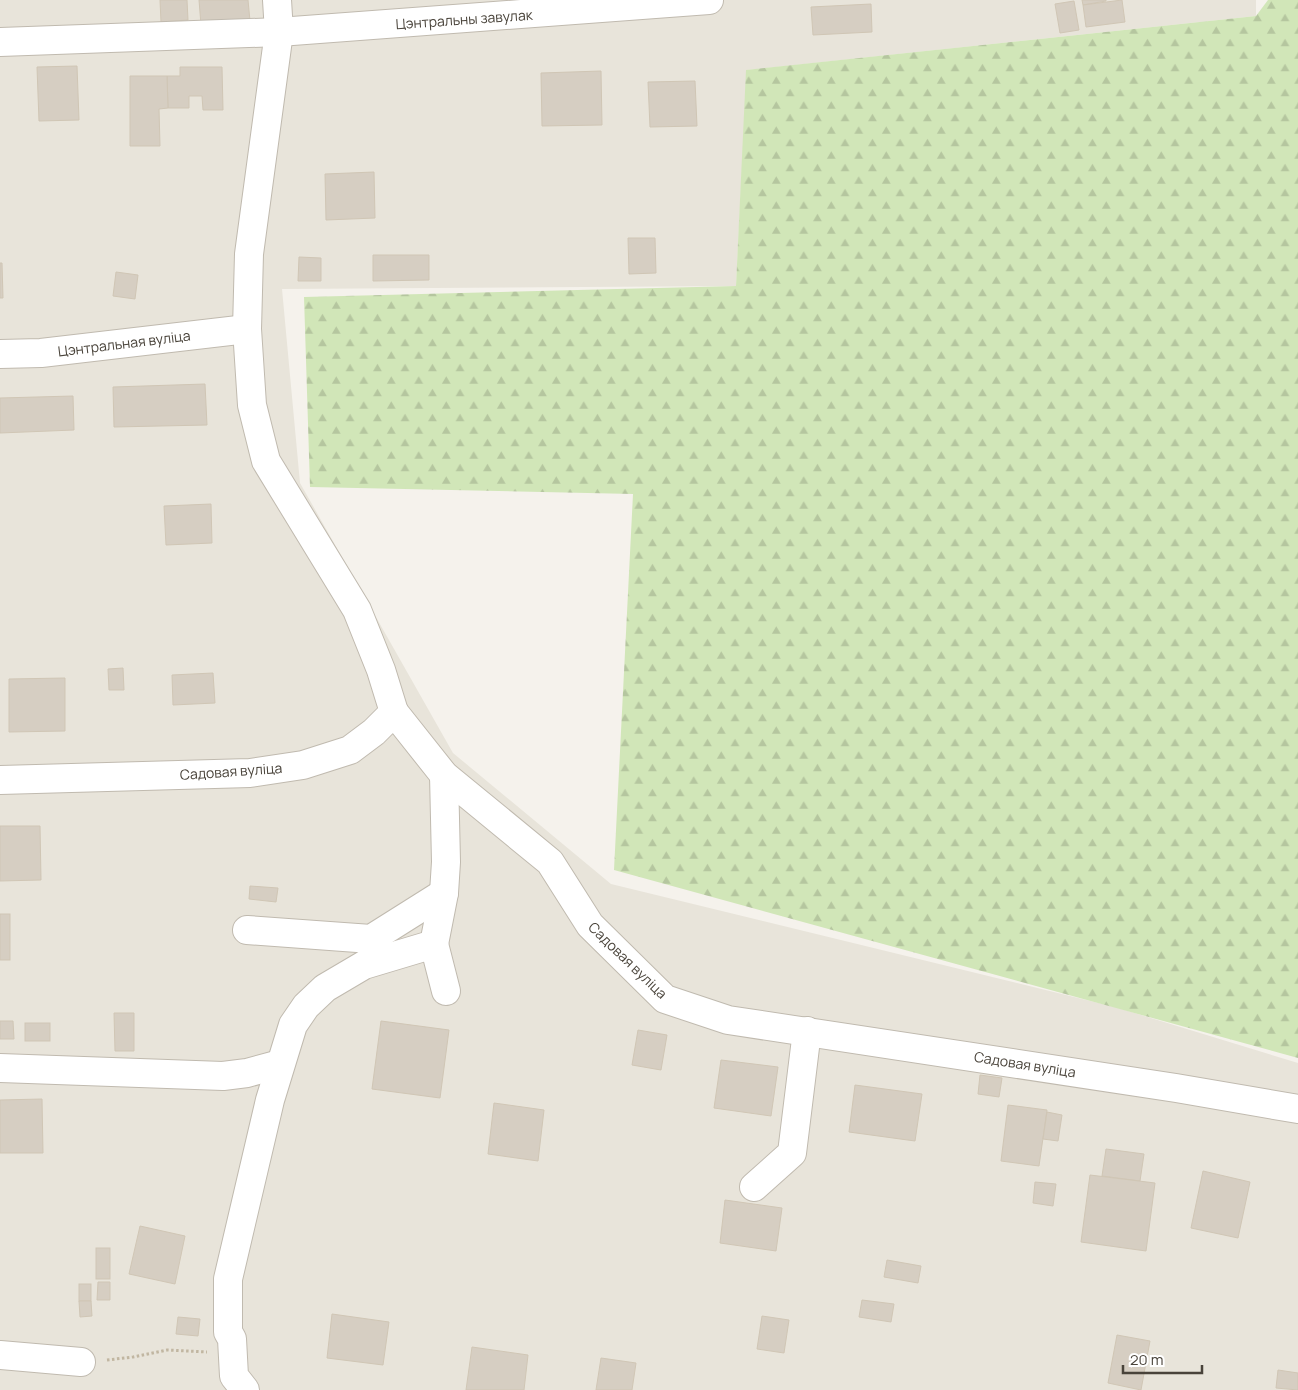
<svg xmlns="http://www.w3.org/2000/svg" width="1298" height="1390" viewBox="0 0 1298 1390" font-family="Manrope,sans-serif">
	<defs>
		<pattern id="forest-firs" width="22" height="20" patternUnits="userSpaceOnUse" patternTransform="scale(1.25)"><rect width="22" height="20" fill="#d1e6b8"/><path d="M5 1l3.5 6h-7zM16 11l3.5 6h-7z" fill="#b5c69f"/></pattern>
	</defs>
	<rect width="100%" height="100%" fill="#f5f2ec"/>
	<path fill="#e8e4da" d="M0 0H1256V16L747 70 736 286 282 289 300 483 453 753 611 884 1115 1007 1298 1063V1390H0Z"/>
	<path fill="url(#forest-firs)" d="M1268 0H1298V1058L614 870 633 494 310 487 304 297 736 286 746 70 1256 16Z"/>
	<g fill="#d6cec2" stroke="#d0c6b5">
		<path d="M160 0H187L188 20 161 22Z"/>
		<path d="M199 0H248L250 21 201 25Z"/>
		<path d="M1082 0H1106V1L1083 5Z"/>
		<path d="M1122 0 1125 22 1086 27 1083 5Z"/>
		<path d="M1074 1 1079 30 1060 33 1055 4Z"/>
		<path d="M871 4 872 32 813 35 811 7Z"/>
		<path d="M77 66 79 120 39 121 37 67Z"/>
		<path d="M180 67H222L223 110H203L202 96H189V108H168L167 76H180Z"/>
		<path d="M601 71 602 125 542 126 541 73Z"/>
		<path d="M130 76H167L168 108 159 109 160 146H130Z"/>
		<path d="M695 81 697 126 650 127 648 82Z"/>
		<path d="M374 172 375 218 326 220 325 174Z"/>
		<path d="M628 238H655L656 273 629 274Z"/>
		<path d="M373 255H429V280L373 281Z"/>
		<path d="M299 257 321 258V281H298Z"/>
		<path d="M0 263H2L3 298H0Z"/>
		<path d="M116 272 138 275 135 299 113 296Z"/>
		<path d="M205 384 207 425 114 427 113 387Z"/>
		<path d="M73 396 74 430 0 433V398Z"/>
		<path d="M211 504 212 543 166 545 164 506Z"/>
		<path d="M123 668 124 690H109L108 669Z"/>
		<path d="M213 673 215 703 173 705 172 675Z"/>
		<path d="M65 678V731L9 732V679Z"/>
		<path d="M0 826H40L41 880 0 881Z"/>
		<path d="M250 886 278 888 276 902 249 899Z"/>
		<rect x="0" y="914" width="10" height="46"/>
		<path d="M114 1013H134V1051H115Z"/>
		<path d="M0 1021H13L14 1039H0Z"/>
		<path d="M381 1021 449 1030 440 1098 372 1089Z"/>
		<rect x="25" y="1023" width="25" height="18"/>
		<path d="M638 1030 667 1035 661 1070 632 1065Z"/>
		<path d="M721 1060 778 1067 771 1116 714 1108Z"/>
		<path d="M980 1075 1002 1078 999 1097 978 1094Z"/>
		<path d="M855 1085 922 1094 915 1141 849 1132Z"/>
		<path d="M42 1099 43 1153H0V1100Z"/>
		<path d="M494 1103 544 1110 538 1161 488 1154Z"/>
		<path d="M1008 1105 1047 1110 1039 1166 1001 1161Z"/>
		<path d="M1047 1112 1062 1115 1058 1141 1043 1139Z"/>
		<path d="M1106 1149 1144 1154 1140 1181 1102 1176Z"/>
		<path d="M1203 1171 1250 1182 1238 1238 1191 1228Z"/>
		<path d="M1090 1175 1155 1183 1146 1251 1081 1242Z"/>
		<path d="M1035 1182 1056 1184 1053 1206 1033 1203Z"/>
		<path d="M725 1200 782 1208 776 1251 720 1243Z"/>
		<path d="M140 1226 185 1236 175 1284 129 1274Z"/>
		<rect x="96" y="1248" width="14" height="31"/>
		<path d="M887 1260 921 1266 918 1283 884 1277Z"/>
		<path d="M98 1282H110V1300H97Z"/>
		<rect x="79" y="1284" width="12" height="17"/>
		<path d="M862 1300 894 1304 891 1322 859 1317Z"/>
		<path d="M79 1301H91L92 1316 80 1317Z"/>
		<path d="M332 1314 389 1322 383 1365 327 1358Z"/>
		<path d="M762 1316 789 1320 784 1353 757 1349Z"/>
		<path d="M178 1317 200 1319 198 1336 176 1334Z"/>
		<path d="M1117 1335 1150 1341 1141 1390 1108 1383Z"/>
		<path d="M472 1347 528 1355 524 1390H466Z"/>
		<path d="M601 1358 636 1363 632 1390H596Z"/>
		<path d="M1278 1370 1298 1373V1390L1276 1388Z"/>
	</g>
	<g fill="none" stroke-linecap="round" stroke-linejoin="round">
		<defs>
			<g id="minor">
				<path d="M277 0 279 32 249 254 247 329 252 405 266 461 357 610 381 670 394 712"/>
				<path d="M0 42 279 32 709 0"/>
				<path d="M0 354 41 353 247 329"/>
				<path d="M0 780 250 773 303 765 350 750 374 732 394 712 444 775 550 862 590 925 665 999 728 1020 1176 1088 1298 1109"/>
				<path d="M247 930 371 939 444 893"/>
				<path d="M434 944 446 991"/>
				<path d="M0 1068 223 1076 247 1073 280 1064"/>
				<path d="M754 1187 792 1153 807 1031"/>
				<path d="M0 1355 81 1362"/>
				<path d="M245 1390 234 1376 232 1339 228 1332V1279L270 1100 293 1025 306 1006 325 988 364 965 434 944 444 893 446 862 444 775"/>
			</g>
		</defs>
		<use href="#minor" stroke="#c0baaf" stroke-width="30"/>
		<path stroke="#c1b6a1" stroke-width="3" stroke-dasharray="2.5 2.5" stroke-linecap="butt" d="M107 1360 133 1357 167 1350 207 1352"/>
		<use href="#minor" stroke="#fff" stroke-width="28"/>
	</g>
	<g text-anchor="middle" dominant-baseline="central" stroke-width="4.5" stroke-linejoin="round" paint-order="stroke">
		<g font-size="14" fill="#49433a" stroke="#fff">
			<text transform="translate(464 19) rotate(-4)">Цэнтральны завулак</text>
			<text transform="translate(124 343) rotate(-7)">Цэнтральная вуліца</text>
			<text transform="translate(231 771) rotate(-4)">Садовая вуліца</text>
			<text transform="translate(628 960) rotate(44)">Садовая вуліца</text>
			<text transform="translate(1025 1064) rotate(9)">Садовая вуліца</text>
		</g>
	</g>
	<path d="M1123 1365v8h79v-8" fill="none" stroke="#49433a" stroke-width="2.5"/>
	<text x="1130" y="1365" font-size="15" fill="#49433a" stroke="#ffffff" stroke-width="4" paint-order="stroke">20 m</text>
</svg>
